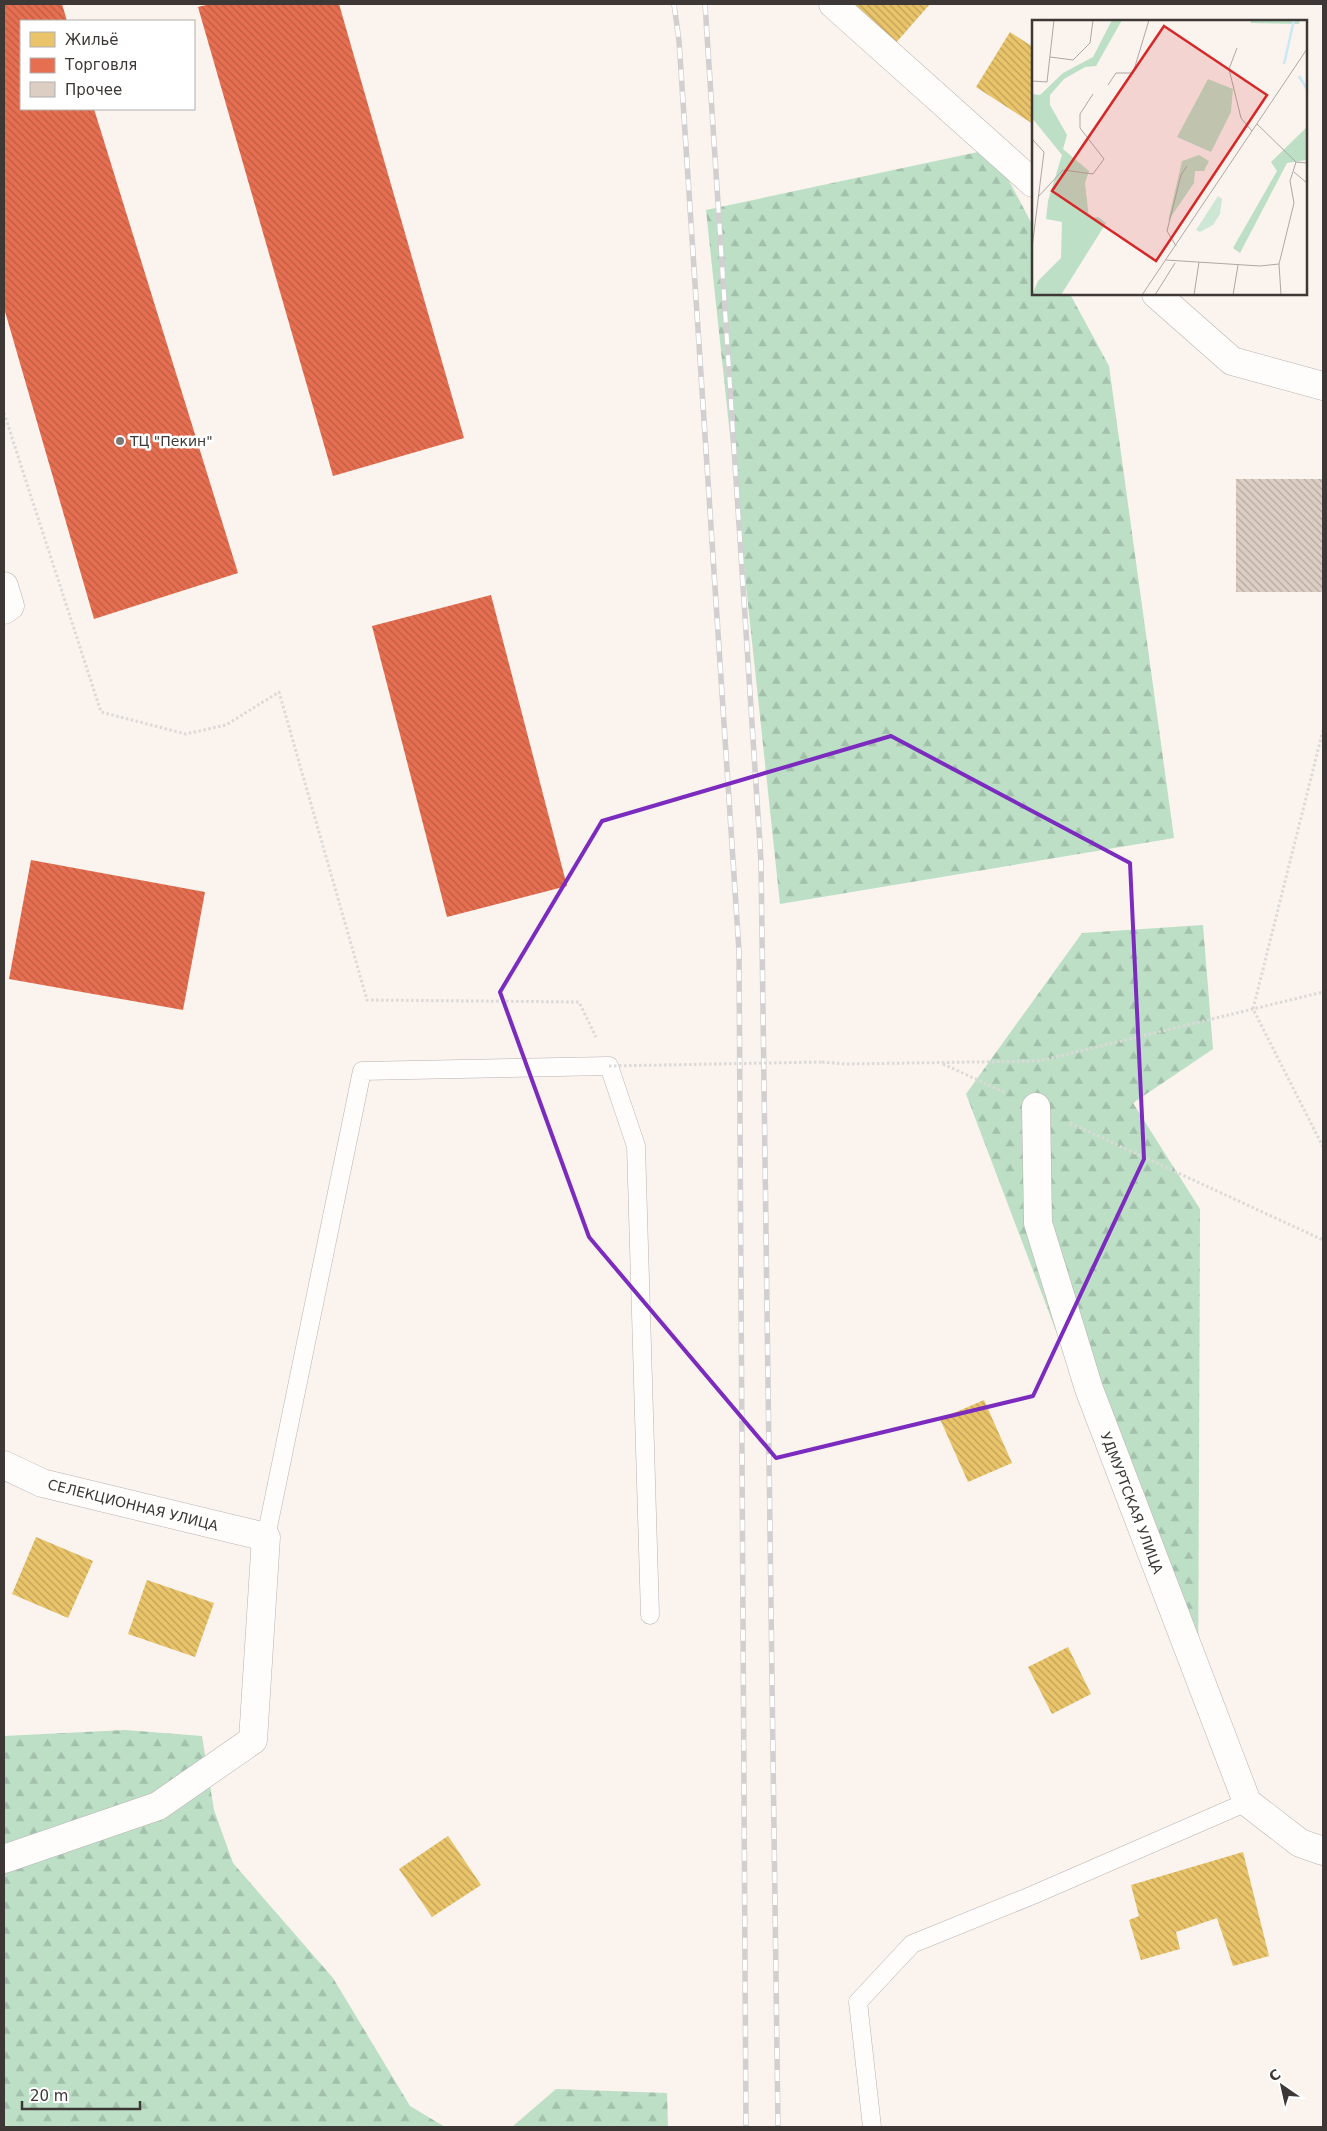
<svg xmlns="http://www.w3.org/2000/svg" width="1327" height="2131" viewBox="0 0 1327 2131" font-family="'DejaVu Sans',sans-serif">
	<defs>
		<pattern id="forest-firs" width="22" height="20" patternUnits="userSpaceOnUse" patternTransform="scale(1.25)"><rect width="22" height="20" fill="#bcdfc6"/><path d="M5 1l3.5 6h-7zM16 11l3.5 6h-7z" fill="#a2c0ab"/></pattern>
		<pattern id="homes-back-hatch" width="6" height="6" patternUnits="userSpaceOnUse" patternTransform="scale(1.25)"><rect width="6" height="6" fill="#e9c46a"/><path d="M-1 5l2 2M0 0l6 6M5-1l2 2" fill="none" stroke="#bea058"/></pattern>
		<pattern id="shops-back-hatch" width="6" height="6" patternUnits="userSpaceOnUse" patternTransform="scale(1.25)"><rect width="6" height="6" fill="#e76f51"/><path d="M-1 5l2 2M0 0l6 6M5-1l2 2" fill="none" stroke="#bc5c44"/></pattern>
		<pattern id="building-back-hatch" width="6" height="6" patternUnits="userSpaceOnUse" patternTransform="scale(1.25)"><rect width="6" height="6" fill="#dccec3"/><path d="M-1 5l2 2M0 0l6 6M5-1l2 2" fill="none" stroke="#b4a89f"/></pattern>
	</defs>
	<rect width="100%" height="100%" fill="#faf3ee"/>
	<g fill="url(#forest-firs)">
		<path d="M992 149 1033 226V294H1070L1109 366 1174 838 780 904 706 210Z"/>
		<path d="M1203 925 1213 1049 1133 1103 1200 1209 1198 1705 966 1094 1082 933Z"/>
		<path d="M125 1730 202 1736 214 1810 233 1863 333 1978 410 2106 445 2127H4V1736Z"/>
		<path d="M556 2089 667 2093 668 2127H512Z"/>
	</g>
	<g fill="url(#homes-back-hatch)">
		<path d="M847 4H930L894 45Z"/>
		<path d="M1010 32 1033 47V124L976 87Z"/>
		<path d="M984 1400 1012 1463 968 1482 940 1419Z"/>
		<path d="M36 1537 93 1561 68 1618 12 1594Z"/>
		<path d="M147 1580 214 1603 195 1657 128 1634Z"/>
		<path d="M1068 1647 1091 1694 1052 1714 1028 1667Z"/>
		<path d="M448 1836 481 1885 432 1917 399 1869Z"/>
		<path d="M1243 1852 1269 1956 1233 1966 1217 1918 1176 1932 1180 1949 1141 1960 1129 1920 1139 1916 1131 1885Z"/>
	</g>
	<g fill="url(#shops-back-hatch)">
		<path d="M4 4H62L67 21H21V109H94L238 573 94 619 4 308Z"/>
		<path d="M210 4H339L464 438 333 476 198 7Z"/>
		<path d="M491 595 567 886 447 917 372 626Z"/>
		<path d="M31 860 205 892 183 1010 9 979Z"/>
	</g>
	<rect fill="url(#building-back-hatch)" x="1236" y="479" width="87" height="113"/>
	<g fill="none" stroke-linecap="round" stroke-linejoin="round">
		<defs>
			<g id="lane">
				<path d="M266 1537 362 1071 609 1066 636 1146 650 1615"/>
				<path d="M872 2127 858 2002 912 1944 1033 1895 1247 1802"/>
			</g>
			<g id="street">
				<path d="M833 4 1033 183"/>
				<path d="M1156 294 1232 361 1323 386"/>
				<path d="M4 586 10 606 4 610"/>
				<path d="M1036 1107 1038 1223 1089 1389 1247 1802 1300 1843 1323 1851"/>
				<path d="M4 1465 42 1483 266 1537 253 1740 158 1806 4 1859"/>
			</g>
		</defs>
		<use href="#lane" stroke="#b9b3b0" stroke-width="19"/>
		<use href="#street" stroke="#b9b3b0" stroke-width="29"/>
		<g stroke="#dcdad9" stroke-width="3" stroke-dasharray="2.5 2.5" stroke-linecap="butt">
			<path d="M4 413 101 712 186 734 226 725 279 692 367 1000 579 1002 596 1037"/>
			<path d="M1323 730 1253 1009 1323 1147"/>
			<path d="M822 1062 846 1064 1039 1061 1323 992"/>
			<path d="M943 1064 1006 1093"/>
			<path d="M1070 1123 1323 1240"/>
		</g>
		<use href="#lane" stroke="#fefdfc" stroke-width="18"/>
		<use href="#street" stroke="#fefdfc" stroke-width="28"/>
		<defs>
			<g id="rail">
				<path d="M674 4 679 41 739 951 746 2127"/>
				<path d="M705 4 761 861 778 2127"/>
			</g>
		</defs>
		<use href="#rail" stroke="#d1cfcf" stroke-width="5.5"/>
		<use href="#rail" stroke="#fff" stroke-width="4" stroke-dasharray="11" stroke-linecap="butt"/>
		<path stroke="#dcdad9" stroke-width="3" stroke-dasharray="2.5 2.5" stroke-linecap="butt" d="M609 1066 822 1062"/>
	</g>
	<path fill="none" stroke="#7b2cbf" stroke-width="4" stroke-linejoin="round" d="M891 736 1130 863 1144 1159 1033 1396 776 1458 589 1237 500 992 602 821Z"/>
	<circle fill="#7f7976" stroke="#fff" stroke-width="2" cx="120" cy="441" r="5"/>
	<g text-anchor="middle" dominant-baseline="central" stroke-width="5" stroke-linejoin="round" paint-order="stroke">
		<g font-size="14" fill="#3d3835" stroke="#fff" text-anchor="start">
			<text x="130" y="441">ТЦ "Пекин"</text>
		</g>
		<g font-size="14" fill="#3d3835" stroke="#fff">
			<text transform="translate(1132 1503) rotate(69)">УДМУРТСКАЯ УЛИЦА</text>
			<text transform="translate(133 1505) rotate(14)">СЕЛЕКЦИОННАЯ УЛИЦА</text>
		</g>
	</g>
	<g transform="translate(1032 20)">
		<rect width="275" height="275" fill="#faf3ee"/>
		<path d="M186 176 190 179 188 194 181 205 168 212 164 210Z" fill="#cde7d4"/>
		<path d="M80 0H90L64 46 53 47 32 59 18 75V85L35 115 31 129 57 151 53 163 57 198 66 197 74 203 29 275H0L6 261 29 238 30 202 14 199 16 181 30 135 0 98V74L8 75 31 53 61 37ZM218 0H268L267 4 219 3ZM176 59 201 69 199 92 179 132 145 117ZM275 107V140L255 143 208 233 201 228 245 151 239 142ZM167 135 177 141 172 151H163L162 163 136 201 150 141Z" fill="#bcdfc6"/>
		<path fill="none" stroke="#cbe8f5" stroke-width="2.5" d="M252 44 262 0M267 56 275 69"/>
		<path fill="none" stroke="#aea8a4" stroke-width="1" d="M205 28 197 49 209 98 220 111M18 37 41 40 58 23 61 0M0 61 15 62 22 0M76 65 84 53H101L117 0M225 104 264 142 275 143M0 119 12 132 0 228M262 152 275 163M6 177 31 150 61 154 72 139 48 108V94L61 74M144 226 135 211 149 155 155 146M134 240 228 246 247 244M247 244 262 183 258 161 264 142M247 244 249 275M110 275 275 29M123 275 143 243M162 275 167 242M201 275 206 245"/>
		<path fill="#d62828" fill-opacity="0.15" stroke="#d62828" stroke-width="2.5" d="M132 6 235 75 124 241 20 171Z"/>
		<rect width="275" height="275" fill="none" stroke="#3d3835" stroke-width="2.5"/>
	</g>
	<rect width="1327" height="2131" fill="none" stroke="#3d3835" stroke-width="10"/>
	<rect x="20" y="20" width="175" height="90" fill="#ffffff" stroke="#b1afae"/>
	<rect x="30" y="32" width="25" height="15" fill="#e9c46a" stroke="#b1afae"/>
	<text x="65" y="45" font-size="15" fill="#3d3835">Жильё</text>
	<rect x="30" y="58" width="25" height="15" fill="#e76f51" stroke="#b1afae"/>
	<text x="65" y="70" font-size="15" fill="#3d3835">Торговля</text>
	<rect x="30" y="82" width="25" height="15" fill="#dccec3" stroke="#b1afae"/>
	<text x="65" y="95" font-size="15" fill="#3d3835">Прочее</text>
	<g transform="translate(1282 2086) rotate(326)" stroke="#ffffff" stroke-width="4" paint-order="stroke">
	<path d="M0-4L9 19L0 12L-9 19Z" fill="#3d3835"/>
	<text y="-8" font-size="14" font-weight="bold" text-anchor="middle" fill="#3d3835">С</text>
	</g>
	<path d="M22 2101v8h118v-8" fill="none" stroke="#3d3835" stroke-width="2.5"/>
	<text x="30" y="2101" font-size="15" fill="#3d3835" stroke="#ffffff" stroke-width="4" paint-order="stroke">20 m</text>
</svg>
